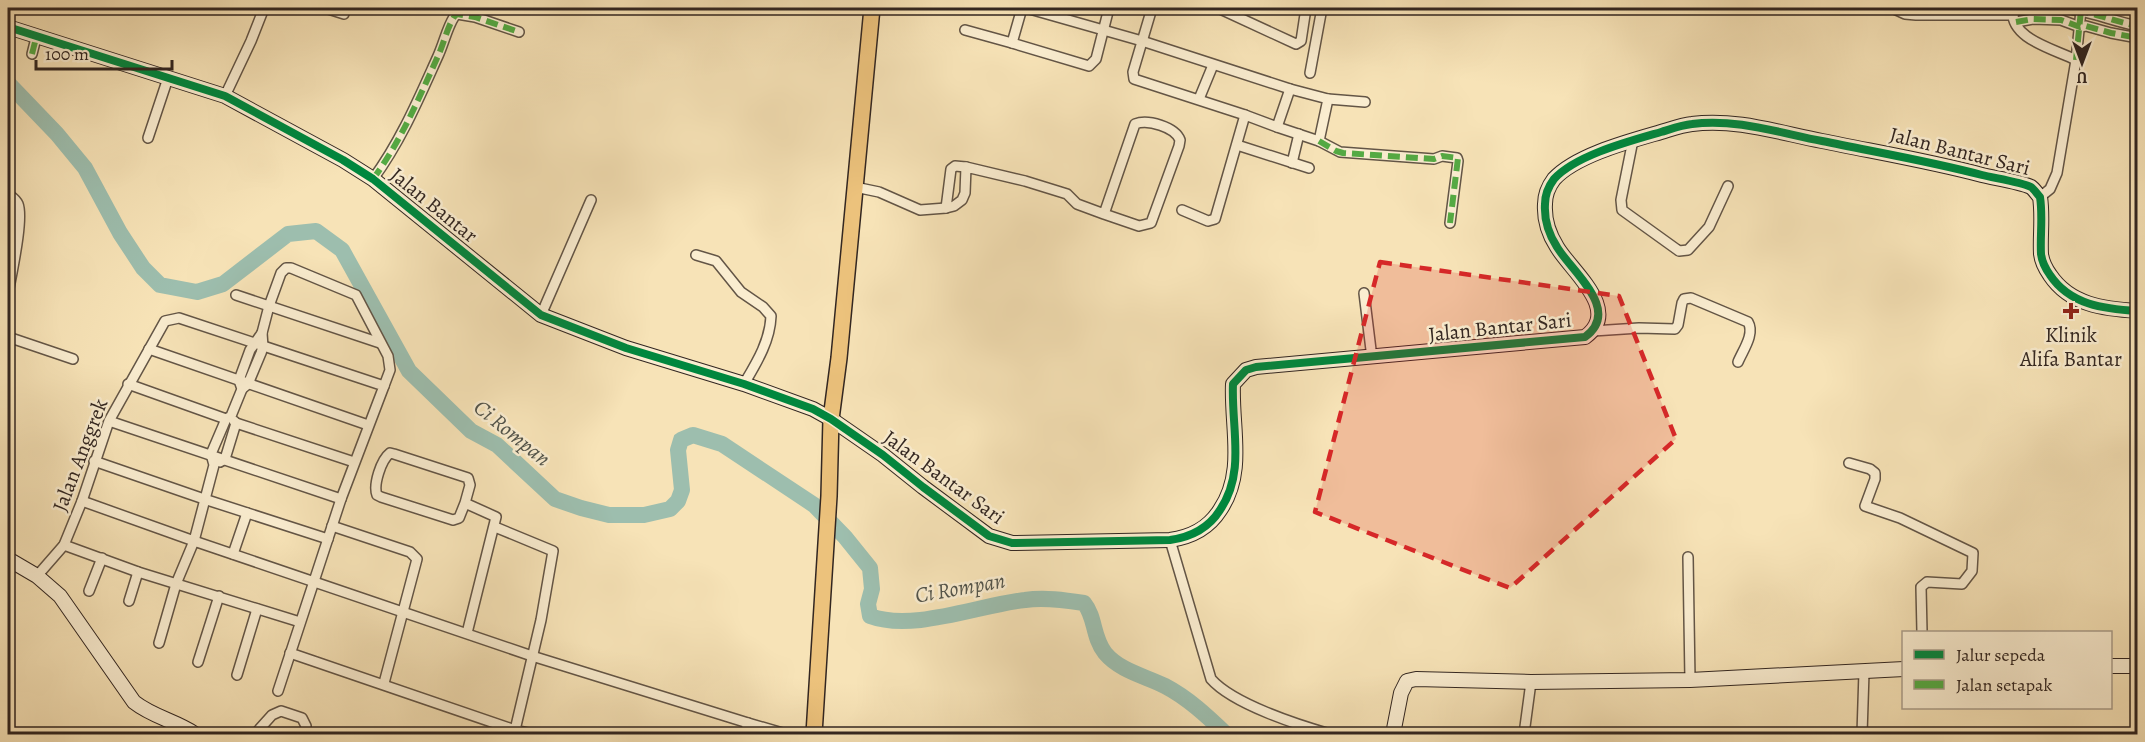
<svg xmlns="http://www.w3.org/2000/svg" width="2145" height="742" viewBox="0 0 2145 742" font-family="Alegreya,serif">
	<rect width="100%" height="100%" fill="#f7e3b7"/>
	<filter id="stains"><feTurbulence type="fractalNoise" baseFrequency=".00333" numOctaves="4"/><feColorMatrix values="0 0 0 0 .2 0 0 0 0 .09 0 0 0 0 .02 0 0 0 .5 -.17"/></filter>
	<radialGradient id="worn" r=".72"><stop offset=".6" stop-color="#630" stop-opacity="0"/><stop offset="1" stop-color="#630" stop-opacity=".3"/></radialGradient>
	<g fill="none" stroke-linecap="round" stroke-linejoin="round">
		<path stroke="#9dbeae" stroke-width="16" d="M8 83 57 134 85 168 120 233 143 268 160 285 197 292 223 284 288 234 316 231 342 250 409 371 471 431 497 445 555 499 581 508 609 515H644L670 509 678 501 682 490 678 450 681 440 693 435 722 444 814 505 845 537 870 568 872 589 868 604 870 616C913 632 979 605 1025 600 1044 597 1065 600 1084 603 1096 618 1092 636 1105 653 1120 671 1145 676 1165 686 1188 698 1207 716 1226 734"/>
		<defs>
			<g id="street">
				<path d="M325 8 344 14"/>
				<path d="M1022 8 1012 43 1089 66 1096 59 1109 8"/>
				<path d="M1026 8 1142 41 1290 89 1328 99 1319 141"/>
				<path d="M1152 8 1133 72 1134 79 1245 115 1215 219 1208 221 1182 210"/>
				<path d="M1218 8 1296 44 1301 41 1306 8"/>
				<path d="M1892 8 1905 14 1916 15H2013"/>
				<path d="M2013 8C2008 39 2055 49 2076 60L2057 173 2050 189 2040 197"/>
				<path d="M2059 8C2086 9 2111 21 2138 26"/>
				<path d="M2012 11 2045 8"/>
				<path d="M2016 22 2033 19 2061 20 2080 27 2086 26 2111 33 2138 38"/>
				<path d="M965 30 1012 43"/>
				<path d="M32 54 36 38"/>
				<path d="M2076 60 2081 10"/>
				<path d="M1310 73 1322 8"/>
				<path d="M225 96 251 41 264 8"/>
				<path d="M1199 99 1213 65"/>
				<path d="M1328 99 1365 102"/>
				<path d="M1245 115 1277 127 1290 89"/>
				<path d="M1277 127 1319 141 1340 152 1434 159 1442 156 1457 158 1458 161 1450 223"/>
				<path d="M148 138 168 78"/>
				<path d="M1633 140 1621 200 1622 210 1679 251 1688 250 1709 227 1728 186"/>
				<path d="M1237 145 1309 168"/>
				<path d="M1292 163 1299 134"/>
				<path d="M373 179C401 141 419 98 438 56 444 43 447 28 454 17L457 14 475 17 519 32"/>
				<path d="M855 187 879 192 920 210 946 208 954 206 962 200 965 193 966 167 1025 181 1067 194 1077 204 1104 214 1135 124C1148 119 1175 127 1180 140L1179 146 1151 223 1139 226 1104 214"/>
				<path d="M8 194C12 197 16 199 18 204 24 219 11 276 8 294"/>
				<path d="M946 208 951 169 955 166 966 167"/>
				<path d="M696 255 716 261 741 292 763 307 771 316C770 341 757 362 744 384"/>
				<path d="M1364 293 1372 358"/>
				<path d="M236 295 380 343"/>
				<path d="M541 315 591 200"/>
				<path d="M1593 331 1639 328 1675 329 1678 325 1682 303 1684 299 1691 298 1748 322C1755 334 1743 350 1738 362"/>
				<path d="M8 337 73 359"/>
				<path d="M149 349 368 425"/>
				<path d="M128 384 226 419"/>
				<path d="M242 389 248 384 261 353 263 347 262 333 269 306 281 273 286 268H291L356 295 388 356 390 370 384 386"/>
				<path d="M236 423 354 462"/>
				<path d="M94 461 204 499 328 539"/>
				<path d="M220 462 225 459 236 423 234 421"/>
				<path d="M1849 463 1870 469 1875 473V479L1865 506 1900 518 1973 553 1972 571 1962 584 1927 582 1921 587 1922 632"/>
				<path d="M82 501 194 541 214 465 211 454 226 419 231 416 242 389 239 380 250 350 262 333"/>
				<path d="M465 503 459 518 453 520 381 497 377 495C373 485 381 460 390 453L394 454 468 478 470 485 465 503 496 517 467 633"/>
				<path d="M332 526 410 552 417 559 384 683"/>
				<path d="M495 527 553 551 541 620 515 730 533 734"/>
				<path d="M1170 540 1211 679C1233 704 1298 725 1330 734"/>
				<path d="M64 545 138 572 300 622"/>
				<path d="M233 554 247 513"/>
				<path d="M1688 557 1690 680"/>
				<path d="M37 576 64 545 82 501 109 421 165 321 179 318 384 386 341 499 109 421"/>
				<path d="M89 591 102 558"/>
				<path d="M129 601 138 572"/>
				<path d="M159 643 176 584 194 541 532 656 748 723 745 734"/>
				<path d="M290 653 515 730"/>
				<path d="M198 662 219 596"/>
				<path d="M237 675 257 609"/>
				<path d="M278 691 341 499"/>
				<path d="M748 723 786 734"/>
				<path d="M255 734 272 715 281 711 302 718 306 726 304 734"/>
				<path d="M1524 734 1531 682"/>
				<path d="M1862 734 1864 672"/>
			</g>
			<g id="secondary">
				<path d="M8 27 225 96 343 160 373 179 541 315 626 348 744 384 813 409 831 419 883 455 923 487 989 536 1012 543 1170 540C1191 537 1208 529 1220 510 1246 472 1231 427 1233 384L1246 370 1256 367 1585 337C1622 310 1572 272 1557 247 1548 233 1544 220 1545 204 1545 194 1548 187 1554 179 1576 155 1630 141 1661 132 1671 129 1682 125 1692 124 1735 118 1780 133 1822 141 1875 152 1929 161 1982 175 1994 178 2021 182 2031 187 2034 189 2037 194 2040 197 2043 216 2040 235 2041 254 2042 262 2045 268 2050 275 2070 305 2104 309 2138 311"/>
				<path d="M8 559 37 576 60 596 134 702C153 717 176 721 195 734"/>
				<path d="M2110 666H2138"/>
				<path d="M1393 734 1401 693 1407 681 1416 679 1531 682 1690 680 1904 669"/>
			</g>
			<path id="primary" d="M814 734 829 496 831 419 839 358 872 8"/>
		</defs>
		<use href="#street" stroke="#635546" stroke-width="12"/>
		<use href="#secondary" stroke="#322621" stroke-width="16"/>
		<use href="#primary" stroke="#322621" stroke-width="18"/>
		<use href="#street" stroke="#faedd0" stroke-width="9"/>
		<use href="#secondary" stroke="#faedd0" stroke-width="14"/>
		<use href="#primary" stroke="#ecc27c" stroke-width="15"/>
		<g stroke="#54aa43" stroke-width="6" stroke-dasharray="12 6" stroke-linecap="butt">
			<path d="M2059 8C2086 9 2111 21 2138 26"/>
			<path d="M2012 11 2045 8"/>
			<path d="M2016 22 2033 19 2061 20 2080 27 2086 26 2111 33 2138 38"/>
			<path d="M32 54 36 38"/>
			<path d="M2076 60 2081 10"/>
			<path d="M1319 141 1336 151 1343 153 1434 159 1442 156 1458 158 1450 223"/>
			<path d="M373 179C401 141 419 98 438 56 444 43 447 28 454 17L457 14 475 17 519 32"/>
		</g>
		<defs>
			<path id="cycleway" d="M8 27 225 96 343 160 373 179 541 315 626 348 744 384 813 409 831 419 883 455 923 487 989 536 1012 543 1170 540C1191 537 1208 529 1220 510 1246 472 1231 427 1233 384L1246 370 1256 367 1585 337C1622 310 1572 272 1557 247 1548 233 1544 220 1545 204 1545 194 1548 187 1554 179 1576 155 1630 141 1661 132 1671 129 1682 125 1692 124 1735 118 1780 133 1822 141 1875 152 1929 161 1982 175 1994 178 2021 182 2031 187 2034 189 2037 194 2040 197 2043 216 2040 235 2041 254 2042 262 2045 268 2050 275 2070 305 2104 309 2138 311"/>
		</defs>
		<use href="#cycleway" stroke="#faedd0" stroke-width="11"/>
		<use href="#cycleway" stroke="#00873e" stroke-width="8"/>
	</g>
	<path fill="#d62828" fill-opacity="0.2" stroke="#d62828" stroke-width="4.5" stroke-dasharray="12 8" stroke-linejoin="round" d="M1380 262 1619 296 1676 439 1510 588 1315 512Z"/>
	<path fill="#8f2418" stroke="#faedd0" stroke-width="2" d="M2068 302h6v6h6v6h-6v6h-6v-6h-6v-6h6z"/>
	<g text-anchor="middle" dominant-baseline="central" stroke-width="5" stroke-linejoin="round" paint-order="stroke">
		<g font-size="21" fill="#322621" stroke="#faedd0">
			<text transform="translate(1960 151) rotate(14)">Jalan Bantar Sari</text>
			<text transform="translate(434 205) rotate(39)">Jalan Bantar</text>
			<text transform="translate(1500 327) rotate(-6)">Jalan Bantar Sari</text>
			<text transform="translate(80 455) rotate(-69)">Jalan Anggrek</text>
			<text transform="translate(944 477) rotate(36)">Jalan Bantar Sari</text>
		</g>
		<g font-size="21" fill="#322621" stroke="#faedd0">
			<text x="2071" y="335">Klinik<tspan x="2071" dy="24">Alifa Bantar</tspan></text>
		</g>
		<g font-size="22" font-style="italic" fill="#52544b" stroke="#faedd0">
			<text transform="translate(512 433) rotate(39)">Ci Rompan</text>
			<text transform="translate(960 588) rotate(-10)">Ci Rompan</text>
		</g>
	</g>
	<rect width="2145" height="742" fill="none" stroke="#f7e3b7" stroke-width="30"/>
	<rect x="9" y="9" width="2127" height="724" fill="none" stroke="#322621" stroke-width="3"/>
	<rect x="15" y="15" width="2115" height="712" fill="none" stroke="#322621" stroke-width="1.5"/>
	<rect x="1902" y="631" width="210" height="78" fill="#faedd0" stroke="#aa9d8a" stroke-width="1.5"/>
	<rect x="1914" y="650" width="30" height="9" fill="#00873e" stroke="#aa9d8a" stroke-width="1.5"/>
	<text x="1956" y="661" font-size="18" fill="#322621">Jalur sepeda</text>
	<rect x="1914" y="680" width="30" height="9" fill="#54aa43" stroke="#aa9d8a" stroke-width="1.5"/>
	<text x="1956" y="691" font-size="18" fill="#322621">Jalan setapak</text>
	<g transform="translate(2082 63) rotate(180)" stroke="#faedd0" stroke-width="4.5" paint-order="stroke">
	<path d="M0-4.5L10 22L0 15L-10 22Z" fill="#322621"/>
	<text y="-9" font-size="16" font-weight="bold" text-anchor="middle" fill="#322621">U</text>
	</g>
	<path d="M36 60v9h136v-9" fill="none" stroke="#322621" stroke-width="3"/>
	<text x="45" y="60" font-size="18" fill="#322621" stroke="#faedd0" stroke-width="4.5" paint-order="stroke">100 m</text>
	<rect width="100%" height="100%" filter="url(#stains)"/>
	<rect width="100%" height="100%" fill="url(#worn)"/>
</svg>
